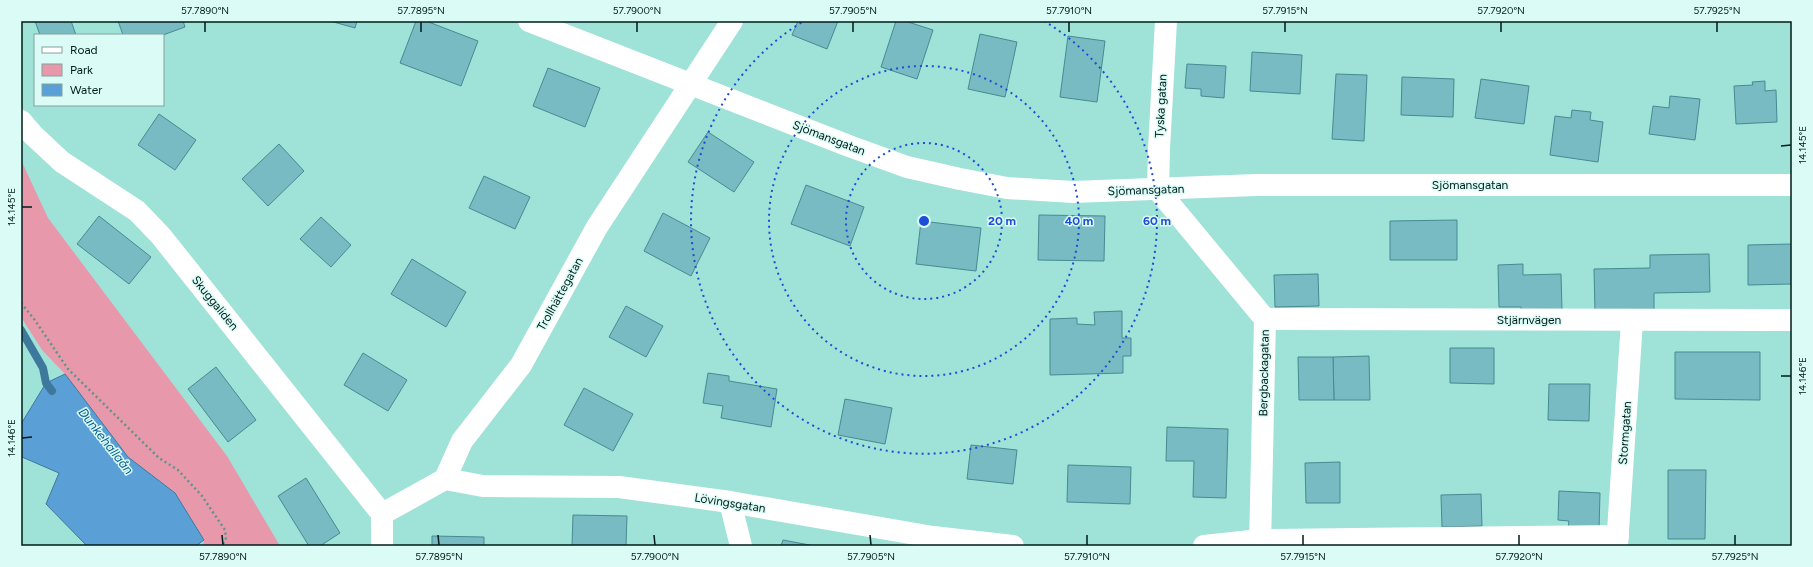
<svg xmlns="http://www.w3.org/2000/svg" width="1813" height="567" viewBox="0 0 1813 567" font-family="Figtree,sans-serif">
	<rect width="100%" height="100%" fill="#9ee2d8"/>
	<path fill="#e799ab" d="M21 160 48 218 227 456 280 546H203L204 540 175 493 128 457 65 374 42 350 21 317Z"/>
	<path fill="#5a9fd6" stroke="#3f789d" d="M65 374 128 457 175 493 204 540 196 546H87L46 504 59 473 22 457 21 424 46 383Z"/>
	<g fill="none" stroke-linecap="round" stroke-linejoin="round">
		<path stroke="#3f789d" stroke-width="8" d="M21 330 43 368 46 383 52 391"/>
	</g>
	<g fill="#78bbc2" stroke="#478a92">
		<path d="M35 21H71L76 35H40Z"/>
		<path d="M118 21H183L185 27 163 35H123Z"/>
		<path d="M330 21H357L355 28Z"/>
		<path d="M416 21H426L478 41 461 86 400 63Z"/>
		<path d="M798 21H838L827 49 792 35Z"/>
		<path d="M896 21H905L933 30 917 79 881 67Z"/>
		<path d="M980 34 1017 42 1005 97 968 89Z"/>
		<path d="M1068 36 1105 41 1097 102 1060 97Z"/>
		<path d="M1252 52 1302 55 1300 94 1250 91Z"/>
		<path d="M1187 64 1226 66 1224 98 1201 96V89L1185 88Z"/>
		<path d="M548 68 600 88 585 127 533 106Z"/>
		<path d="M1336 74 1367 75 1364 141 1332 139Z"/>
		<path d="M1402 77 1454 79 1453 117 1401 115Z"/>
		<path d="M1481 79 1529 86 1524 124 1475 118Z"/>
		<path d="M1765 81V91L1776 90 1777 122 1736 124 1734 86 1753 85 1752 82Z"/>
		<path d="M1670 96 1700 99 1695 140 1649 134 1653 106 1669 108Z"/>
		<path d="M1572 110 1591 112 1590 120 1603 122 1598 162 1550 155 1555 116 1571 118Z"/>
		<path d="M159 114 196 140 175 170 138 145Z"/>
		<path d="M708 132 754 162 734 192 688 162Z"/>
		<path d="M279 144 304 171 268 206 242 179Z"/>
		<path d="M484 176 530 197 515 229 469 208Z"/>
		<path d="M806 185 864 207 850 246 791 224Z"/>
		<path d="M663 213 710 238 691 276 644 251Z"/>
		<path d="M1039 215 1105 216 1104 261 1038 260Z"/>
		<path d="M99 216 151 257 129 284 77 244Z"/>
		<path d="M321 217 351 245 331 267 300 239Z"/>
		<path d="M1457 220V260H1390V221Z"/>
		<path d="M921 221 981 228 976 271 916 264Z"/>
		<path d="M1792 244V284L1748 285V245Z"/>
		<path d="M1709 254 1710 292 1654 293V311L1595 312 1594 269 1650 268V255Z"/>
		<path d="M412 259 466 292 446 327 391 294Z"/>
		<path d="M1523 264V275L1561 274 1562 310 1521 311V307H1499L1498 265Z"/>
		<path d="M1318 274 1319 306 1275 307 1274 275Z"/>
		<path d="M626 306 663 326 646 357 609 337Z"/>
		<path d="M1122 311V338H1131V356H1123V373L1050 375V319L1077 318V324L1095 325 1094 312Z"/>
		<path d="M1450 348H1494V384L1450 383Z"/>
		<path d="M1675 352H1760V400L1675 399Z"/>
		<path d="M363 353 407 380 388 411 344 385Z"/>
		<path d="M1369 356 1370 400H1334L1333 357Z"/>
		<path d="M1298 357H1333L1334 400H1299Z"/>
		<path d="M216 367 256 420 228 442 188 389Z"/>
		<path d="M708 373 729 376V381L777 389 771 427 721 418 723 406 703 403Z"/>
		<path d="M1549 384H1590L1589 421 1548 420Z"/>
		<path d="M584 388 633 414 613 451 564 425Z"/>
		<path d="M845 399 892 408 885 444 838 435Z"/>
		<path d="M1167 427 1228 429 1226 498 1193 497 1194 461H1166Z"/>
		<path d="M971 445 1017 450 1013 484 967 479Z"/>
		<path d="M1340 462V503H1306L1305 463Z"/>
		<path d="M1068 465 1131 467 1130 504 1067 502Z"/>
		<path d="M1668 470H1706L1705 539H1668Z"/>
		<path d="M306 478 340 533 320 546H309L278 496Z"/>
		<path d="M1559 491 1600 493 1599 530 1568 528 1569 521 1558 520Z"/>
		<path d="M1481 494 1482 526 1442 527 1441 495Z"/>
		<path d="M573 515 627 516 626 546H572Z"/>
		<path d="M432 536 484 537V546H432Z"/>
		<path d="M783 540 815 546H781Z"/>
	</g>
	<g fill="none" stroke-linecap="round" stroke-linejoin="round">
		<path stroke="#5f938b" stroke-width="2.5" stroke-dasharray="2 3" stroke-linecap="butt" d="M21 303 34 319 68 369 159 458 178 470 202 496 225 530 226 538 222 546"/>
		<g stroke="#fff" stroke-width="22">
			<path d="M529 21 849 146 907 167 960 179 1007 188 1073 192 1256 185H1792"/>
			<path d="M1166 21 1159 149 1158 190 1265 319 1260 546"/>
			<path d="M21 121 33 135 62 162 137 211 161 236 382 514"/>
			<path d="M1265 319 1792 320"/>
			<path d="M445 479 483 486 619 487 730 502 933 537 1013 546"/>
			<path d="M730 502 741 546"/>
			<path d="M382 546V514L445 479 462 441 521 365 597 227 732 21"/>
			<path d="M1204 546 1260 540 1618 536"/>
			<path d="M1617 546 1632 321"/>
		</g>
	</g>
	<path fill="none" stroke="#011c19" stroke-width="1.5" d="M205 22V32M421 22V32M637 22V32M853 22V32M1069 22V32M1285 22V32M1501 22V32M1717 22V32M1781 146 1791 145M22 207H32M1781 376H1791M22 438 32 437M222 535 223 545M438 535 439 545M654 535 655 545M870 535 871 545M1087 535V545M1303 535V545M1519 535V545M1735 535V545"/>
	<g fill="none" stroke="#1d4ed8" stroke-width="2" stroke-dasharray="2 4">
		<circle cx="924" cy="221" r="78"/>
		<circle cx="924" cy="221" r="155"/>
		<path d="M1044 21A233 233 0 1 1 804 21"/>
	</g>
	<g text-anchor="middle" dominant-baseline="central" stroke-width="3" stroke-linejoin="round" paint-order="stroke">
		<g font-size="12" fill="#011c19" stroke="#dbfbf6">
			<text transform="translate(1161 106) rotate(-87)">Tyska gatan</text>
			<text transform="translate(829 138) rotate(21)">Sjömansgatan</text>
			<text x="1470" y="185">Sjömansgatan</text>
			<text transform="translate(1146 190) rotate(-2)">Sjömansgatan</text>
			<text transform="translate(560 294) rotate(-61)">Trollhättegatan</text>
			<text transform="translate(215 303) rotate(51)">Skuggaliden</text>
			<text x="1529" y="320">Stjärnvägen</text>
			<text transform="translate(1264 373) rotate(-89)">Bergbackagatan</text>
			<text transform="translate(1625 433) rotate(-86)">Stormgatan</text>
			<text transform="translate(730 503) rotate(9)">Lövingsgatan</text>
		</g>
		<g font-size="13" font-style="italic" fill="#085b90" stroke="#dbfbf6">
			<text transform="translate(106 441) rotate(52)">Dunkehallaån</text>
		</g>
	</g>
	<circle cx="924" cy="221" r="6" fill="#1d4ed8" stroke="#dbfbf6" stroke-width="2"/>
	<g font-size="12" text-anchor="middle" font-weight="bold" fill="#1d4ed8" stroke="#dbfbf6" stroke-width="3" stroke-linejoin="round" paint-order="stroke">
		<text x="1002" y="225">20 m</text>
		<text x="1079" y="225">40 m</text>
		<text x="1157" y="225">60 m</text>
	</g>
	<rect width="1813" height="567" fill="none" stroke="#dbfbf6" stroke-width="44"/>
	<rect x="34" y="34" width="130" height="72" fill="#dbfbf6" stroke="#84a29e"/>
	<rect x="42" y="47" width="20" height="6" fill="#ffffff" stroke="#84a29e"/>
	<text x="70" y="54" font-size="12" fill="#011c19">Road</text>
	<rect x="42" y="64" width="20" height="12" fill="#e799ab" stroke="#84a29e"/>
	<text x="70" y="74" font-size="12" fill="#011c19">Park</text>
	<rect x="42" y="84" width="20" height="12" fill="#5a9fd6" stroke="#84a29e"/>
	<text x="70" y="94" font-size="12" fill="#011c19">Water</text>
	<rect x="22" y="22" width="1769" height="523" fill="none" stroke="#011c19" stroke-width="1.5"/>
	<g font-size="10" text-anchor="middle" fill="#011c19">
		<text x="205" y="14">57.7890°N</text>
		<text x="421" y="14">57.7895°N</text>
		<text x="637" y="14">57.7900°N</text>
		<text x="853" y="14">57.7905°N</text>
		<text x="1069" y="14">57.7910°N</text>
		<text x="1285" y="14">57.7915°N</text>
		<text x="1501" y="14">57.7920°N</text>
		<text x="1717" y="14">57.7925°N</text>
		<text transform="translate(1802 145) rotate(-90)" y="4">14.145°E</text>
		<text transform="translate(11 207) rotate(-90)" y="4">14.145°E</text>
		<text transform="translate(1802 376) rotate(-90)" y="4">14.146°E</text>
		<text transform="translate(11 438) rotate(-90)" y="4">14.146°E</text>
		<text x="223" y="560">57.7890°N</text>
		<text x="439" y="560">57.7895°N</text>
		<text x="655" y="560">57.7900°N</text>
		<text x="871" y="560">57.7905°N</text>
		<text x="1087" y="560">57.7910°N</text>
		<text x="1303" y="560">57.7915°N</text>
		<text x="1519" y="560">57.7920°N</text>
		<text x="1735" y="560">57.7925°N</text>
	</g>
</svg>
